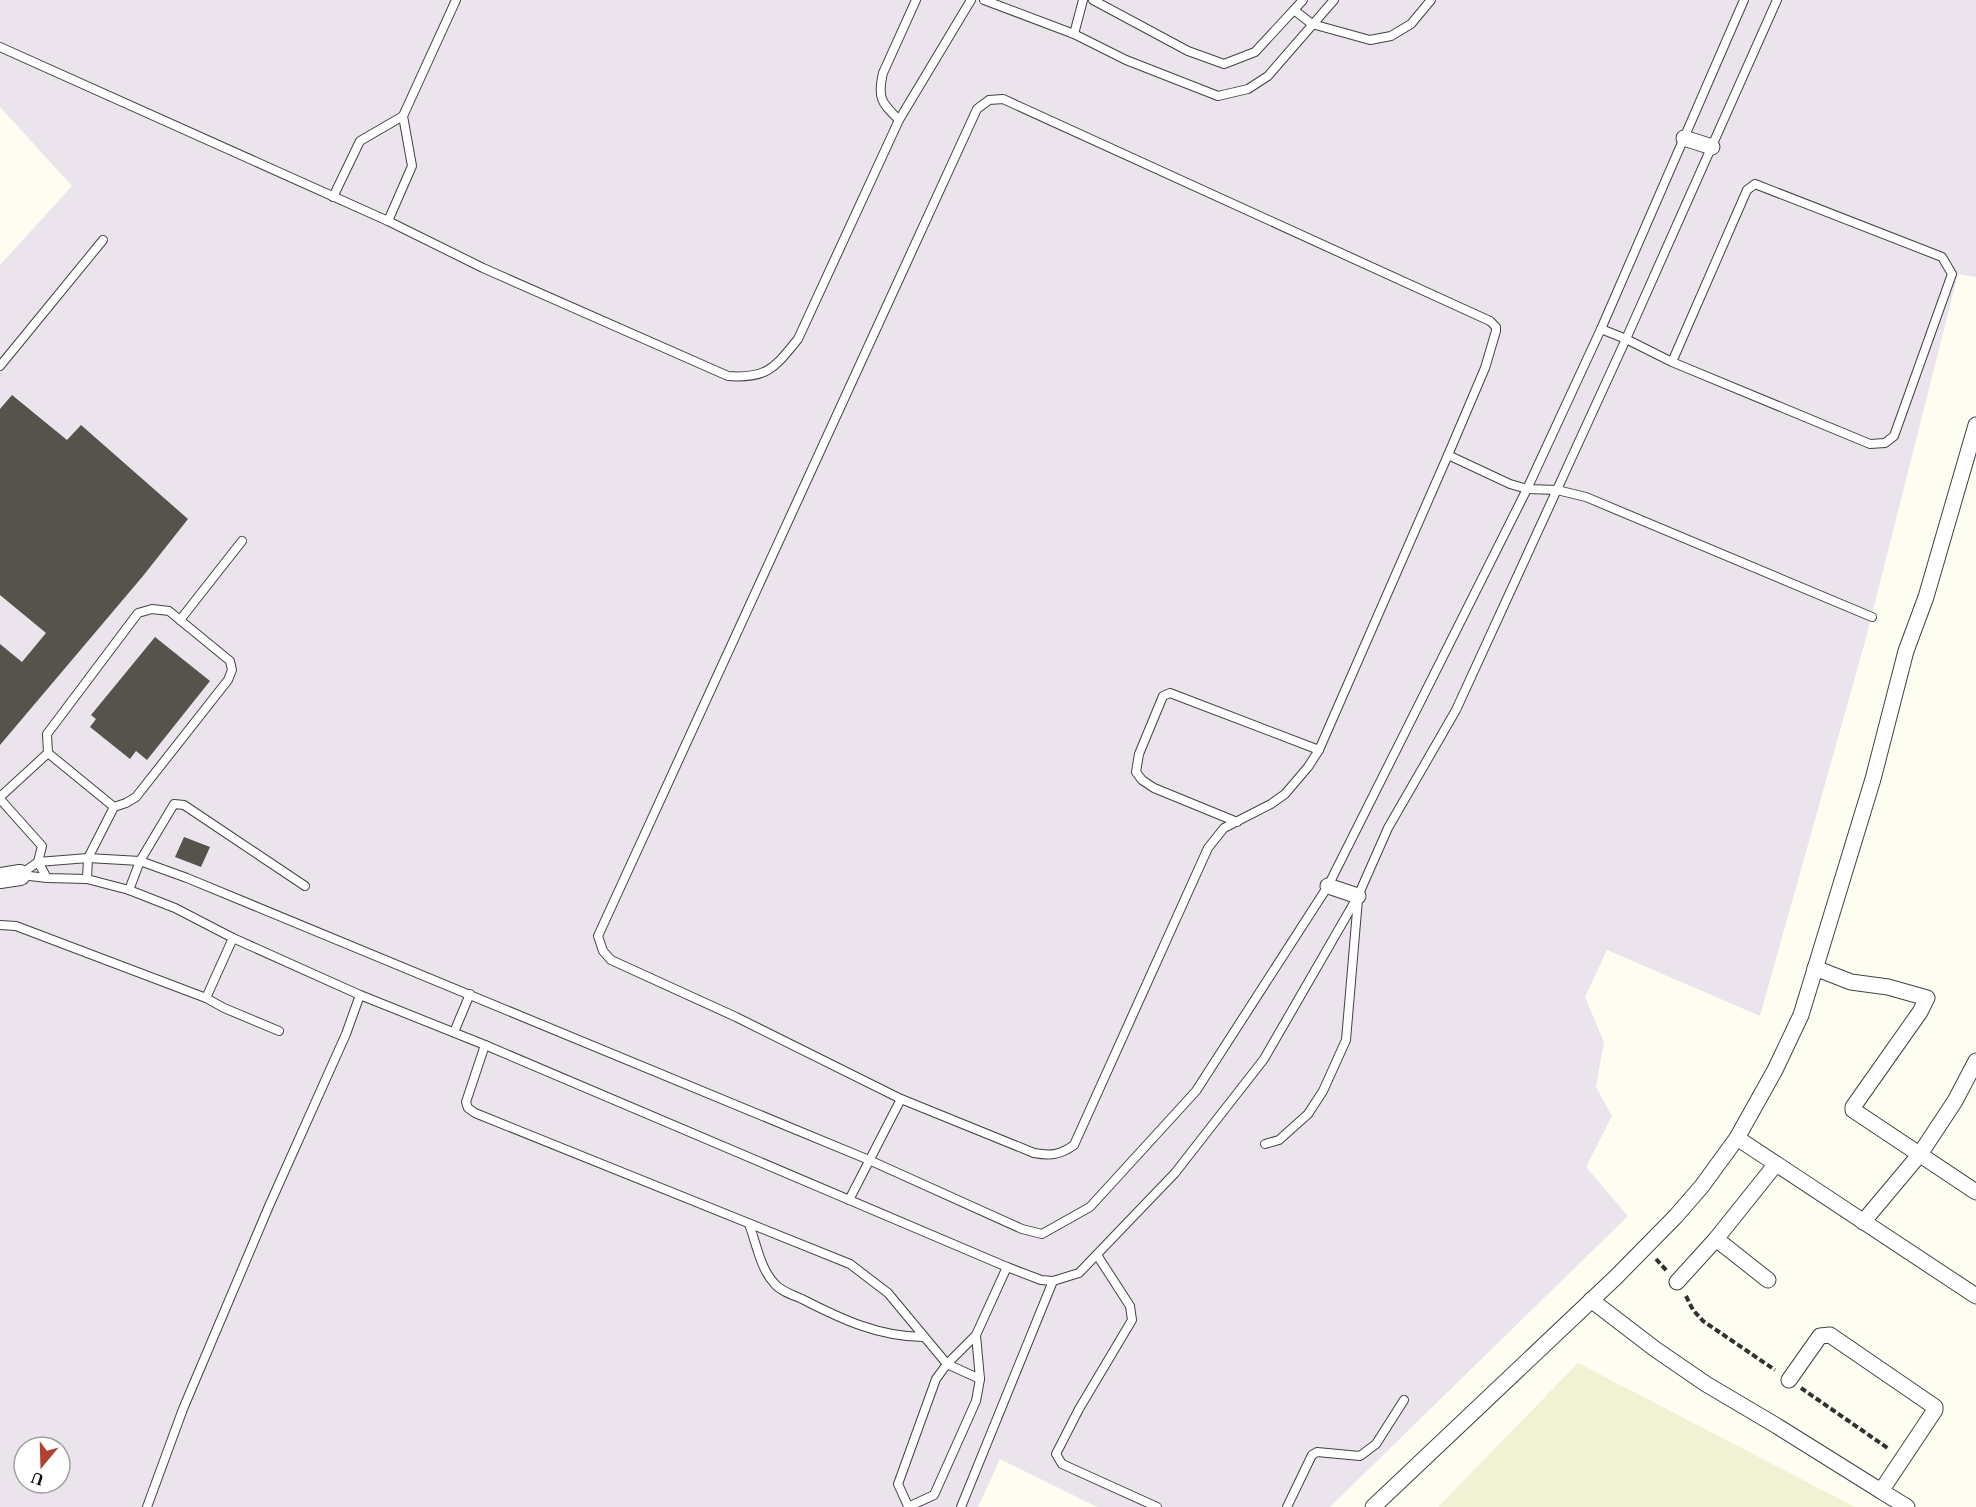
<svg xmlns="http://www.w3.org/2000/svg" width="1976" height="1507" viewBox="0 0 1976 1507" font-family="'IBM Plex Serif',serif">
	<rect width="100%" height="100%" fill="#fefdf2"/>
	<path fill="#ece4ec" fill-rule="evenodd" d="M0 0H1976V277L1958 274 1866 638 1760 1016 1607 950 1585 997 1604 1042 1596 1087 1612 1116 1586 1167 1628 1216 1330 1507H1097L1000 1459 978 1507H0V265L72 186 0 107ZM24 1447H60V1483H24Z"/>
	<path fill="#f0f2d4" d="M1578 1363 1855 1507H1438Z"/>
	<g fill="#56524c">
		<path d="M12 395 67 440 81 425 188 519 143 576 0 745V644L22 662 46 633 0 595V409Z"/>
		<path d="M155 637 210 681 147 760 136 751 130 759 90 727 96 719 91 715Z"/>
		<path d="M184 837 210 847 201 867 175 857Z"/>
	</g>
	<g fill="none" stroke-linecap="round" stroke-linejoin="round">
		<defs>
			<g id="service">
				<path d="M984 0 1074 34 1126 60 1218 96 1248 89 1268 76 1334 0"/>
				<path d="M1093 0 1188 51 1224 64 1255 52 1303 0"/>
				<path d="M1294 10 1312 24 1370 40 1391 36 1411 24 1431 0"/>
				<path d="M1074 34 1083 0"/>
				<path d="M0 47 388 221 483 268 728 376C768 379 775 367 798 339L899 120 971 0"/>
				<path d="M1003 99 1490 321 1496 327V331L1485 368 1448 455 1319 750 1308 767 1285 794 1271 804 1224 828 1208 848 1074 1145C1060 1155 1051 1156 1034 1153L901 1099 736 1017 611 960 603 951 598 936 977 109 989 100Z"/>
				<path d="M899 120C882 103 877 99 883 73L916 0"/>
				<path d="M333 197 360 141 403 116 456 0"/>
				<path d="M388 221 412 166 403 116"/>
				<path d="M1601 329 1626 339 1672 362 1870 444 1885 443 1894 436 1952 274 1942 257 1755 184 1747 190 1672 362"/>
				<path d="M0 366 103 240"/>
				<path d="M1448 455 1510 484 1527 489 1557 490 1586 497 1872 617"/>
				<path d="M180 620 242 541"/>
				<path d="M0 797 48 753"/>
				<path d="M0 799 42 846 38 862 47 878"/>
				<path d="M1237 822 1154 788 1142 780 1136 772 1139 754 1163 696 1170 693 1319 750"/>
				<path d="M21 874 38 862 88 858 140 861 187 878 869 1160 1022 1229 1042 1234 1090 1207 1196 1091 1328 886 1527 489 1601 329 1744 0"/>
				<path d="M21 875 47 878 87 879 129 890 175 908 233 938 360 995 485 1045 1007 1267 1041 1280 1053 1281 1079 1273 1175 1173 1264 1059 1358 896 1388 828 1456 710 1626 339 1777 0"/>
				<path d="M87 879 88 858 114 807 126 803 136 797 228 680 232 670 230 661 169 611 152 609 138 613 47 734 48 753 114 807"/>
				<path d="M129 890 140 861 174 804 184 805 305 886"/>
				<path d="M0 925 16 926 206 998 233 938"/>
				<path d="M206 998 224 1008 279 1031"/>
				<path d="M454 1032 470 994"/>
				<path d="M485 1045 466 1102 468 1108 475 1113 850 1264 888 1293 947 1364 980 1379"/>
				<path d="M1265 1144 1279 1140 1308 1114 1323 1091 1346 1040 1358 899"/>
				<path d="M849 1200 901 1099"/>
				<path d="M749 1224C756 1242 760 1268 774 1283 780 1291 793 1295 802 1299 841 1319 879 1337 924 1337"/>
				<path d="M1097 1255 1130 1306 1132 1320 1079 1409 1056 1454 1062 1464 1157 1507"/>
				<path d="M908 1506 898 1484 936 1379 947 1364 976 1335 1007 1267"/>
				<path d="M147 1507 183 1409 269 1206 346 1034 360 995"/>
				<path d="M908 1507 934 1495 976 1401 980 1379 976 1335"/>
				<path d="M961 1507 1053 1281"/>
				<path d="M1287 1507 1312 1455 1317 1452 1360 1456 1376 1444 1404 1400"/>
			</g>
			<g id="minor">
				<path d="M1684 138 1712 147"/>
				<path d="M1328 886 1358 896"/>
				<path d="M1815 968 1851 982 1888 987 1927 998 1920 1012 1853 1107V1110L1976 1192"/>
				<path d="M1737 1138 1976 1296"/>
				<path d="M1863 1222 1920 1154 1955 1101 1976 1061"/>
				<path d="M1716 1239 1768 1280"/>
				<path d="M1677 1282 1716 1239 1776 1164"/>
				<path d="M1591 1300 1655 1349 1706 1384 1777 1426 1881 1491 1935 1410V1407L1830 1335 1820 1336 1789 1380"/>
				<path d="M1881 1491 1907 1507"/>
				<path d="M1373 1507 1616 1277 1676 1216 1702 1186 1737 1138 1775 1070 1801 1015 1873 779 1906 651 1926 597 1976 425"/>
			</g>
			<path id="tertiary" d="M0 878 20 875"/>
		</defs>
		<use href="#service" stroke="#424242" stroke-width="10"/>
		<use href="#minor" stroke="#424242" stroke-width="17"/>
		<use href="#tertiary" stroke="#424242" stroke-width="22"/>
		<g stroke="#313131" stroke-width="4" stroke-dasharray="6 3" stroke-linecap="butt">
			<path d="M1656 1259 1667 1271"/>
			<path d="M1686 1296 1693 1310 1703 1321 1775 1370"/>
			<path d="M1801 1388 1889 1449"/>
		</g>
		<use href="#service" stroke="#fff" stroke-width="8"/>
		<use href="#minor" stroke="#fff" stroke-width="15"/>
		<use href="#tertiary" stroke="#fff" stroke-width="20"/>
	</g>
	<g transform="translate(42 1465) rotate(199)"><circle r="28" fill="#ffffff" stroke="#9f9f9f" stroke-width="1.5"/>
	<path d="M0-4.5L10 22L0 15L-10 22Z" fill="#b14135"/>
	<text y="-9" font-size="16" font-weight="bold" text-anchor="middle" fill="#0f0f0f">U</text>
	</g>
</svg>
